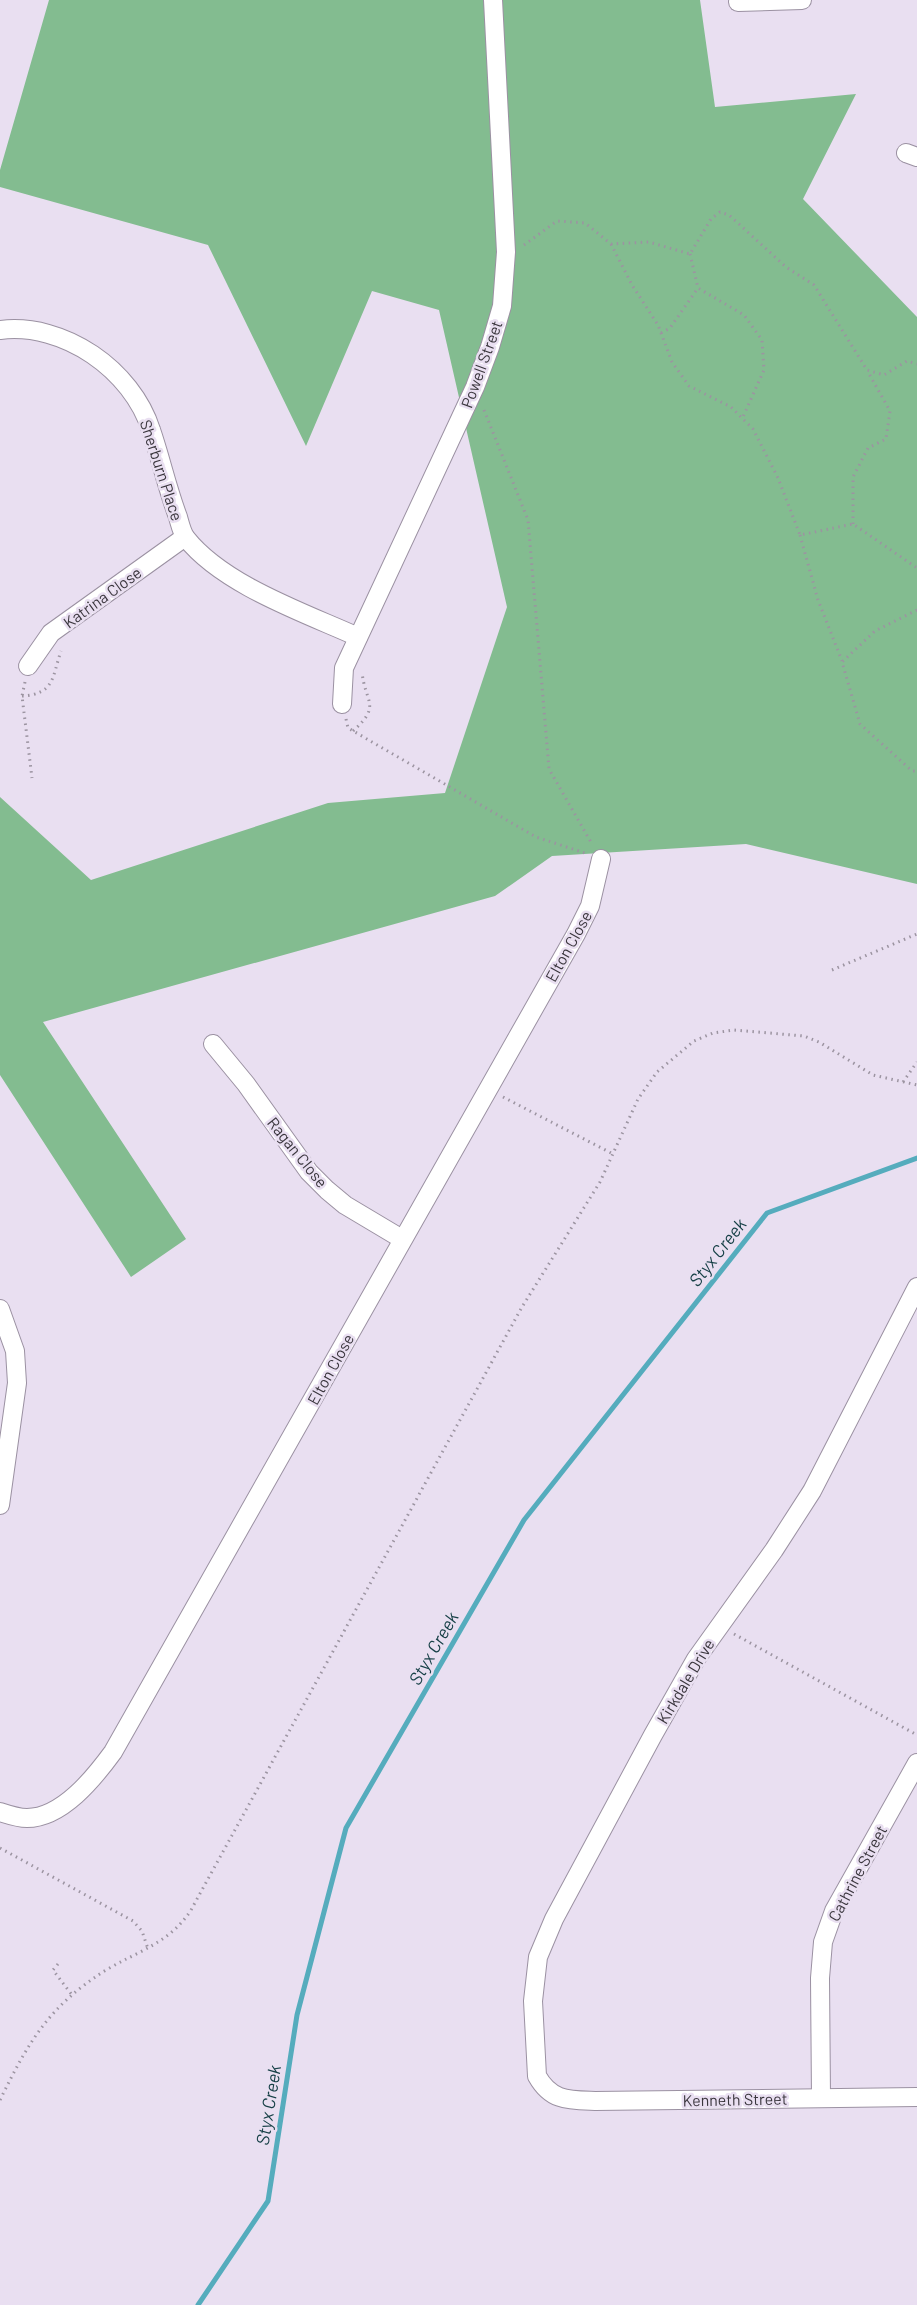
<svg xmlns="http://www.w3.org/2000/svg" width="917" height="2305" viewBox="0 0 917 2305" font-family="Barlow,sans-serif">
	<rect width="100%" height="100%" fill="#e9dff1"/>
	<path fill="#83bc90" d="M49 0H700L715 107 856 94 803 199 917 317V884L746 844 552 856 495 896 43 1022 186 1239 131 1277 0 1075V797L91 880 328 803 445 793 507 607 439 310 372 291 306 446 208 245 0 187V170Z"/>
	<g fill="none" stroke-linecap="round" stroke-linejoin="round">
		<path stroke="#55acbd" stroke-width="5" d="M198 2305 268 2201 297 2015 346 1828 524 1520 767 1213 917 1158"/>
		<defs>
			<g id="minor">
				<path d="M738 2 802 0"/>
				<path d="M906 153 917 157"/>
				<path d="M0 330C64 322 132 370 151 430 161 459 167 488 178 517 180 524 182 533 186 538 223 585 305 613 358 637"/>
				<path d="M28 666 51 633 185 537"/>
				<path d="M342 704 344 668 475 387 490 347 502 306 506 252 493 0"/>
				<path d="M213 1044 246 1084 309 1172 327 1190 345 1205 402 1239"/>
				<path d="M917 1287 812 1491 774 1550 696 1659 653 1735 554 1919 538 1957 533 2001 537 2076C551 2101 568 2100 595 2101L917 2097"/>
				<path d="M0 1309 15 1351 17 1383 0 1505"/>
				<path d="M0 1812C9 1815 18 1818 27 1818 62 1818 94 1778 113 1752L576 934 590 906 601 859"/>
				<path d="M821 2098 820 1978 823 1942 834 1911 917 1763"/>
			</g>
		</defs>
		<use href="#minor" stroke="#9b91a2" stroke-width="20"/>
		<g stroke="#9c94a1" stroke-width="3" stroke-dasharray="1.5 4.5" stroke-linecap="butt">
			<path d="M611 244 632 285 658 325 672 362 689 386 731 407 753 429 778 478 800 535 853 524 917 568"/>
			<path d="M524 245 557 221 585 223 611 244 649 242 690 254 711 219 720 212 729 215 786 267 814 285 867 370 884 375 907 361 917 364"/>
			<path d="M690 254 698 288 744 315 762 340 764 370 742 419"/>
			<path d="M661 333 670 328 698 288"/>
			<path d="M484 410 528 520 549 769 592 844"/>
			<path d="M853 524V477L868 448 886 439 890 411 868 372"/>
			<path d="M800 535 818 600 842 661"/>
			<path d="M917 610 875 631 842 662 860 724 912 771H917"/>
			<path d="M25 682 22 696 32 778"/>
			<path d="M22 696C55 694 52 677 61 651"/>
			<path d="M346 719 348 728 536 837 585 853"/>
			<path d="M353 731C382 705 365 703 362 672"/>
			<path d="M832 970 917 934"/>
			<path d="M903 1082 917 1062"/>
			<path d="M503 1097 613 1154"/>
			<path d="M734 1634 917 1735"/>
			<path d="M0 1848 133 1921 142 1931 148 1949"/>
			<path d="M58 1964 53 1970 72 1995"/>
			<path d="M0 2100C29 2041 49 2006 106 1970 138 1951 170 1943 191 1910L522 1307 600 1182 638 1099 657 1072 694 1041 713 1033 734 1030 804 1036 819 1042 873 1075 917 1085"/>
		</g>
		<use href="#minor" stroke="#fff" stroke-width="18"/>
	</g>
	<g text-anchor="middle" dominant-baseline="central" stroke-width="5" stroke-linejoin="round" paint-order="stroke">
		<g font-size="16" fill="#3a363d" stroke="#e9dff1">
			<text transform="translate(481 364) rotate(-70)">Powell Street</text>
			<text transform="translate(162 470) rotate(72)">Sherburn Place</text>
			<text transform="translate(102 597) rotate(-36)">Katrina Close</text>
			<text transform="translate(568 946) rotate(-61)">Elton Close</text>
			<text transform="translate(298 1152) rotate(51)">Ragan Close</text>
			<text transform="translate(330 1369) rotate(-61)">Elton Close</text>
			<text transform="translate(685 1681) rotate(-59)">Kirkdale Drive</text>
			<text transform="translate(857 1873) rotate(-62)">Cathrine Street</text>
			<text transform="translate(735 2099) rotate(-1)">Kenneth Street</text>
		</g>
		<g font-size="18" font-style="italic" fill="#174047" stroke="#e9dff1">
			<text transform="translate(717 1252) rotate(-52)">Styx Creek</text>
			<text transform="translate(433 1648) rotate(-60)">Styx Creek</text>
			<text transform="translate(268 2105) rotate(-81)">Styx Creek</text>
		</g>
	</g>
</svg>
